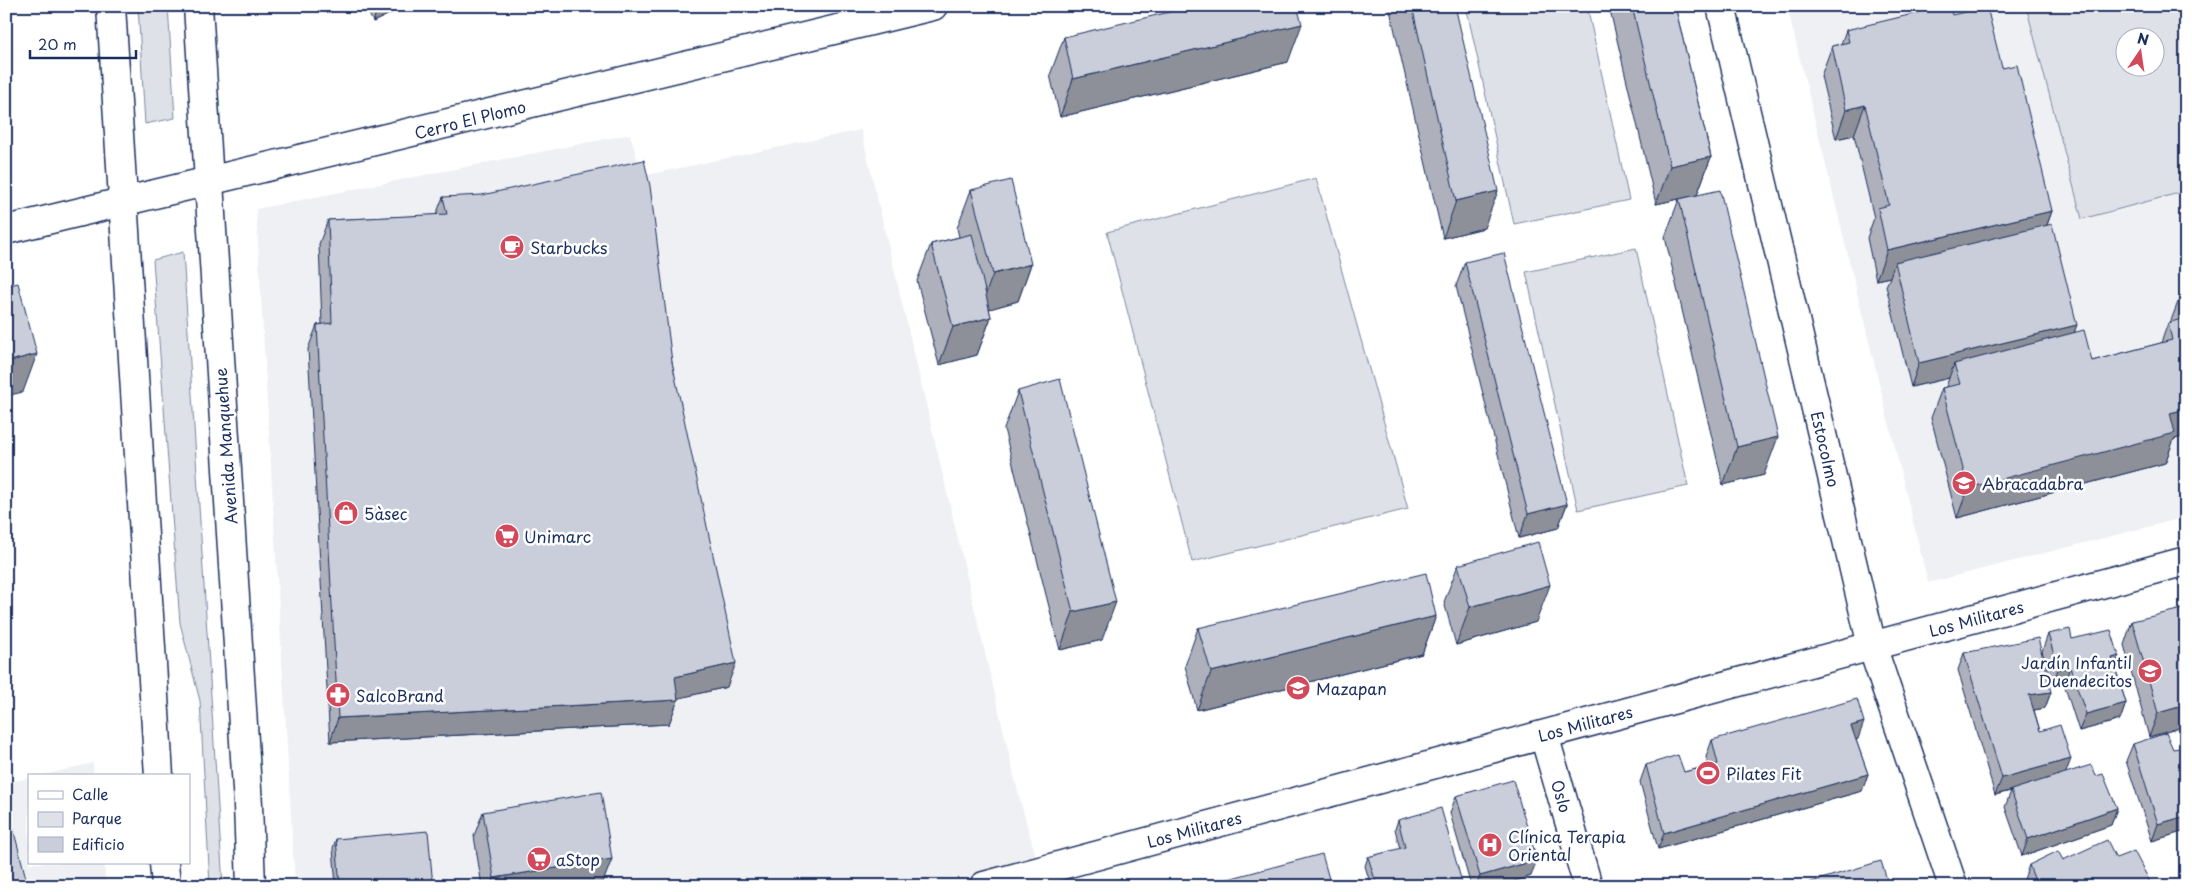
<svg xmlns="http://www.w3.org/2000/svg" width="2192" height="892" viewBox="0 0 2192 892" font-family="'Playpen Sans',sans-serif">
	<rect width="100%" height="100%" fill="#fff"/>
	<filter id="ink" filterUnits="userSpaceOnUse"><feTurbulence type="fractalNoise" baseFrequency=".02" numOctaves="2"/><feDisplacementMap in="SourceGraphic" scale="10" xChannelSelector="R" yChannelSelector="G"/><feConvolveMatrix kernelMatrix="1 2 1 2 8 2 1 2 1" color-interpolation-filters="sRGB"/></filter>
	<g filter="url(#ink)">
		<g fill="#eff0f4" fill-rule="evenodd">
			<path d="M1787 6H2186V517L1928 583ZM2124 38H2154V68H2124Z"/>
			<path d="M861 130 1019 796 1044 886H295L256 209 630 134 642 176Z"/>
			<path d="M93 763 94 776H39Z"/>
			<path d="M29 778V863H104L106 886H6V783Z"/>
		</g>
		<g fill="#dee1e7" stroke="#7c88a2" fill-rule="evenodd">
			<path d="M138 6H168L175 118 145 124Z"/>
			<path d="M1466 6H1587L1629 200 1514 224Z"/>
			<path d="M2026 6H2186V191L2082 219ZM2124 38H2154V68H2124Z"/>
			<path d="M1316 178 1408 509 1192 562 1107 232Z"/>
			<path d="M1636 248 1688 486 1578 510 1526 272Z"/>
			<path d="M183 252 223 886H210L200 701 180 623 153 260Z"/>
		</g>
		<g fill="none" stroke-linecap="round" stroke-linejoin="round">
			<defs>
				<g id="minor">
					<path d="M1721 6 1872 646 1953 886"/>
					<path d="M6 230 933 6"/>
					<path d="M1544 735 1588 886"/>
				</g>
				<g id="major">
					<path d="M111 6 159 776"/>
					<path d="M198 6 248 805 251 886"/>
					<path d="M164 863 166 886"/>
					<path d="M984 886 2186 561"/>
				</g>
			</defs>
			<use href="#minor" stroke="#1b2f5e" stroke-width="31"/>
			<use href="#major" stroke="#1b2f5e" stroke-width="31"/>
			<use href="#minor" stroke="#fff" stroke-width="28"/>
			<use href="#major" stroke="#fff" stroke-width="28"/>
		</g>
		<g fill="#aeb1bb" stroke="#1b2f5e">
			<path d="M365 6H406L373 22Z"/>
			<path d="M1389 6H1455L1484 228 1443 238Z"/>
			<path d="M1609 6H1675L1711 157 1697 195 1656 204Z"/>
			<path d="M1952 15 2002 68 2052 211 2047 225 2075 332 2092 361 2161 343 2168 323H2170L2180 297 2186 295V436L2174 439 2165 463 1957 518 1931 418 1942 388 1946 387 1949 378 1911 387 1886 286 1890 277 1876 280 1867 238 1874 218 1854 135 1836 139 1821 76 1832 46 1841 44 1846 30Z"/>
			<path d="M1064 37 1288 62 1060 117 1050 75Z"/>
			<path d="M971 190 1031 264 1018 301 989 309 991 317 977 355 939 365 917 281 931 244 959 237 957 228Z"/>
			<path d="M443 197 672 362 727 687 678 698 669 724 330 742 308 349 317 325 322 324 319 244 328 220 436 215Z"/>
			<path d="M1679 199 1764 475 1723 485 1665 237Z"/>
			<path d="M1465 262 1567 504 1558 528 1519 538 1456 286Z"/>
			<path d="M1018 391 1102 640 1060 650 1004 429Z"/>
			<path d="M1458 565 1536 622 1456 645 1444 602Z"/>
			<path d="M1436 616 1422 654 1197 710 1185 666 1198 628Z"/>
			<path d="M2132 621 2186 623V726L2149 737 2124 645Z"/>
			<path d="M2048 634 2072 639 2119 656 2115 667 2126 703 2120 720 2079 731 2064 684 2052 686 2042 651Z"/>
			<path d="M1964 653 2051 692 2045 708 2034 710 2040 731 2065 773 2096 776 2117 808 2111 825 2022 856 2005 807 2011 791 1995 795 1958 670Z"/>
			<path d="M1858 739 1856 740 1868 774 1862 791 1658 849 1640 782 1646 765 1684 772 1708 766 1706 757 1712 740Z"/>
			<path d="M2133 744 2173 749 2185 831 2152 841 2126 761Z"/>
			<path d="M1456 796 1531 876 1499 886H1471L1450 813Z"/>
			<path d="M483 812 603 882 583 886H482L474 836Z"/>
			<path d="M1398 820 1463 886H1371L1365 866 1368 857 1400 849 1395 829Z"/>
			<path d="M336 839 433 886H336L333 848Z"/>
			<path d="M2116 858 2151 884 2150 886H2024L2023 882 2029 865 2063 860Z"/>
		</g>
		<g fill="#8d9099" stroke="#1b2f5e">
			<path d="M378 6H406L373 22Z"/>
			<path d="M1302 24 1288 62 1060 117 1073 79Z"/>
			<path d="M12 91 6 108V92Z"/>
			<path d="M1865 105 1854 135 1836 139 1846 110Z"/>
			<path d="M1711 157 1697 195 1656 204 1670 166Z"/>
			<path d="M1498 191 1484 228 1443 238 1456 201Z"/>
			<path d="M2052 211 2041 241 1895 262 1890 277 1876 280 1887 250Z"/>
			<path d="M1031 264 1018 301 979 312 993 274Z"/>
			<path d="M991 317 977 355 939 365 953 327Z"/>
			<path d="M2077 325 2068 349 1954 364 1949 378 1911 387 1919 363Z"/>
			<path d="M37 354 23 392 6 396V362Z"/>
			<path d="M2186 409V436L2174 439 2165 463 1957 518 1968 488 2170 413Z"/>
			<path d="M1778 437 1764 475 1723 485 1737 447Z"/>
			<path d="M1567 504 1558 528 1519 538 1528 514Z"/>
			<path d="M1550 585 1536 622 1456 645 1470 607Z"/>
			<path d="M1116 602 1102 640 1060 650 1073 612Z"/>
			<path d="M1436 616 1422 654 1197 710 1211 672Z"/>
			<path d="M2119 656 2113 673 2112 658Z"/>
			<path d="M736 663 727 687 667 701 675 677Z"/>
			<path d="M2070 667 2064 684 2052 686 2058 669Z"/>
			<path d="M2051 692 2045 708 2023 712 2029 695Z"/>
			<path d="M678 700 669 724 330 742 338 718Z"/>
			<path d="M2126 703 2120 720 2079 731 2086 714Z"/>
			<path d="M2186 705V726L2149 737 2158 713Z"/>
			<path d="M1864 722 1858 739 1845 743 1851 726Z"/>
			<path d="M2071 759 2065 775 1995 795 2002 778Z"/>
			<path d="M1868 774 1862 791 1658 849 1664 833Z"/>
			<path d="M2117 808 2111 825 2022 856 2028 839Z"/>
			<path d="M2186 816 2185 831 2152 841 2158 824Z"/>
			<path d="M612 859 603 882 583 886H491L494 878Z"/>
			<path d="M1537 860 1531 876 1499 886H1476L1480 876Z"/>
		</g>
		<g fill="#caceda" stroke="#1b2f5e">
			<path d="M1195 6H1297L1302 24 1073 79 1064 37Z"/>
			<path d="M1412 6H1455L1498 191 1456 201Z"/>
			<path d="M1632 6H1675L1711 157 1670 166Z"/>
			<path d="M1947 6H1950L1952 15 1987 7 2002 68 2017 65 2052 211 1887 250 1878 208 1889 205 1865 105 1846 110 1832 46 1849 42 1846 30Z"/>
			<path d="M6 60 12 91 6 92Z"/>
			<path d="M644 160 650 186 672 362 736 663 675 677 678 700 338 718 317 325 332 323 328 220 447 214 443 197 482 195Z"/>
			<path d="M1011 180 1031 264 993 274 971 190Z"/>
			<path d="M1720 190 1778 437 1737 447 1679 199Z"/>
			<path d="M2052 224 2077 325 1919 363 1895 262Z"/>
			<path d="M972 234 991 317 953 327 931 244Z"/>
			<path d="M1504 253 1567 504 1528 514 1465 262Z"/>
			<path d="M18 283 37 354 6 362V286Z"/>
			<path d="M2186 295V409L2170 413 2175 433 1968 488 1942 388 1960 384 1954 364 2084 330 2092 361 2172 340 2168 323 2185 318 2180 297Z"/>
			<path d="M1060 379 1116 602 1073 612 1018 391Z"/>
			<path d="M1538 542 1550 585 1470 607 1458 565Z"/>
			<path d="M1426 573 1436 616 1211 672 1198 628Z"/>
			<path d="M2182 609 2186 623V705L2158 713 2132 621Z"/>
			<path d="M2070 629 2072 639 2111 630 2119 656 2112 658 2126 703 2086 714 2070 667 2058 669 2048 634Z"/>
			<path d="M2038 638 2051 692 2029 695 2040 731 2060 725 2071 759 2002 778 1964 653Z"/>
			<path d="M1857 699 1864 722 1851 726 1868 774 1664 833 1646 765 1678 755 1684 772 1718 764 1712 740Z"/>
			<path d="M2166 733 2173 749 2186 747V816L2158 824 2133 744Z"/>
			<path d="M2091 765 2096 776 2103 774 2117 808 2028 839 2011 790Z"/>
			<path d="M1513 780 1537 860 1480 876 1456 796Z"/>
			<path d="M601 792 612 859 494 878 483 812Z"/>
			<path d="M6 801 28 886H6Z"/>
			<path d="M1441 808 1463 886H1377L1368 857 1405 847 1398 820Z"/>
			<path d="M428 831 433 886H340L336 839Z"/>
			<path d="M2107 840 2116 858 2134 851 2151 884 2146 886H2037L2029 865 2058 851 2063 860Z"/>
			<path d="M1322 854 1331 886H1202Z"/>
			<path d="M1881 861 1889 886H1798Z"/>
			<path d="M1120 879 1122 886H1095Z"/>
		</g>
	</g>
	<defs>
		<symbol id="cafe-disc" viewBox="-11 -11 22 22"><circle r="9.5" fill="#d1495b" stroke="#fff"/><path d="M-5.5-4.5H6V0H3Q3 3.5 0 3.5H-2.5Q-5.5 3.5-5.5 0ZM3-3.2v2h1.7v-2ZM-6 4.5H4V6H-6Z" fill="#fff"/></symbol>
		<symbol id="school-disc" viewBox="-11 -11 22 22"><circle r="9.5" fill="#d1495b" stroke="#fff"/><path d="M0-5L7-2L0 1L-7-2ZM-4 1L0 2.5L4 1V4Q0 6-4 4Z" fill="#fff"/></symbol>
		<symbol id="shop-disc" viewBox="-11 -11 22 22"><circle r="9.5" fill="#d1495b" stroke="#fff"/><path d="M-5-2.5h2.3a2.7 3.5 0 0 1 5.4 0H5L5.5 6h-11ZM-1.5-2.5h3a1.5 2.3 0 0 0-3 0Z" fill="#fff"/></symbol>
		<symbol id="supermarket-disc" viewBox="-11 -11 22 22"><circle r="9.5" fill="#d1495b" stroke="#fff"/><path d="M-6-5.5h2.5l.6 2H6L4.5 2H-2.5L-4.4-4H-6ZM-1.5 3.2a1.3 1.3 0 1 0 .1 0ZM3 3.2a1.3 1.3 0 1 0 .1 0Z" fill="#fff"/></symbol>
		<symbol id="pharmacy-disc" viewBox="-11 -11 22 22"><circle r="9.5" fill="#d1495b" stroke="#fff"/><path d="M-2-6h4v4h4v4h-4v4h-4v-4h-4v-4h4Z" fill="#fff"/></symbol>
		<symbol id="stadium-disc" viewBox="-11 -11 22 22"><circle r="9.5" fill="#d1495b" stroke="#fff"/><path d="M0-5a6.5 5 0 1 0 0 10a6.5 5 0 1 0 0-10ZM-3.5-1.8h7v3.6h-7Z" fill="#fff"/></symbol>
		<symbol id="hospital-disc" viewBox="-11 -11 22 22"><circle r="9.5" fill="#d1495b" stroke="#fff"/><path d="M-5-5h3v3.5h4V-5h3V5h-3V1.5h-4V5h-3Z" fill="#fff"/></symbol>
	</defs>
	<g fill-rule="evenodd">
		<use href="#cafe-disc" x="498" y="233" width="28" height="28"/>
		<use href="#school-disc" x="1950" y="469" width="28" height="28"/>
		<use href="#shop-disc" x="332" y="499" width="28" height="28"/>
		<use href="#supermarket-disc" x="493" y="522" width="28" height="28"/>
		<use href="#school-disc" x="2136" y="657" width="28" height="28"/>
		<use href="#school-disc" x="1284" y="674" width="28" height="28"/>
		<use href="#pharmacy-disc" x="324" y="681" width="28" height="28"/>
		<use href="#stadium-disc" x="1694" y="759" width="28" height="28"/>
		<use href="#hospital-disc" x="1476" y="831" width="28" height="28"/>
		<use href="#supermarket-disc" x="525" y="845" width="28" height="28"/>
	</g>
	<g text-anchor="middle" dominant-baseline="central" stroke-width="5" stroke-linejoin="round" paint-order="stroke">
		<g font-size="16" fill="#1b2f5e" stroke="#fff">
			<text transform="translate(470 119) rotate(-14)">Cerro El Plomo</text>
			<text transform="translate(225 446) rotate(-94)">Avenida Manquehue</text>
			<text transform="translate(1826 449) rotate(77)">Estocolmo</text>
			<text transform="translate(1976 618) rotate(-15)">Los Militares</text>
			<text transform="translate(1585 723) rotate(-15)">Los Militares</text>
			<text transform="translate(1562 796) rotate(74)">Oslo</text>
			<text transform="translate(1194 829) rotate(-15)">Los Militares</text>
		</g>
		<g font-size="16" fill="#1b2f5e" stroke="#fff" text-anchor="start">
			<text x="530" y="247">Starbucks</text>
			<text x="1982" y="483">Abracadabra</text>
			<text x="364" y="513">5àsec</text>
			<text x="524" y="536">Unimarc</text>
			<text x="2132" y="662" text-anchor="end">Jardín Infantil<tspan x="2132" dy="18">Duendecitos</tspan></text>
			<text x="1316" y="688">Mazapan</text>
			<text x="356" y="695">SalcoBrand</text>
			<text x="1726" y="773">Pilates Fit</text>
			<text x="1508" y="836">Clínica Terapia<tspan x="1508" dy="18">Oriental</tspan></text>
			<text x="556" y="859">aStop</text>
		</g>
	</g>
	<rect width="2192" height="892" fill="none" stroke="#fff" stroke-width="25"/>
	<rect x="12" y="12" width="2167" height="867" fill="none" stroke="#1b2f5e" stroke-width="2" filter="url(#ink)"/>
	<rect x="28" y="774" width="162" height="90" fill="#ffffff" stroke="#a4acbf"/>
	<rect x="38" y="791" width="25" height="8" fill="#ffffff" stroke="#a4acbf"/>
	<text x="72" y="800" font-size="15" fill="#1b2f5e">Calle</text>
	<rect x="38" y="812" width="25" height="15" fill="#dee1e7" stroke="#a4acbf"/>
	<text x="72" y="824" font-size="15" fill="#1b2f5e">Parque</text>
	<rect x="38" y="837" width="25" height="15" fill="#caceda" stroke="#a4acbf"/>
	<text x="72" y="850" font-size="15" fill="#1b2f5e">Edificio</text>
	<g transform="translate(2140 52) rotate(13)"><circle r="24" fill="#ffffff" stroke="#a4acbf"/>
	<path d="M0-4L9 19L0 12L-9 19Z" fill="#d1495b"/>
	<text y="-8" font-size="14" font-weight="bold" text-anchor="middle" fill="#1b2f5e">N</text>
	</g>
	<path d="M30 50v8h106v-8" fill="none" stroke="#1b2f5e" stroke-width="2.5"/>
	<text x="38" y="50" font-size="15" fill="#1b2f5e" stroke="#ffffff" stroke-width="4" paint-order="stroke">20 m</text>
</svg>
